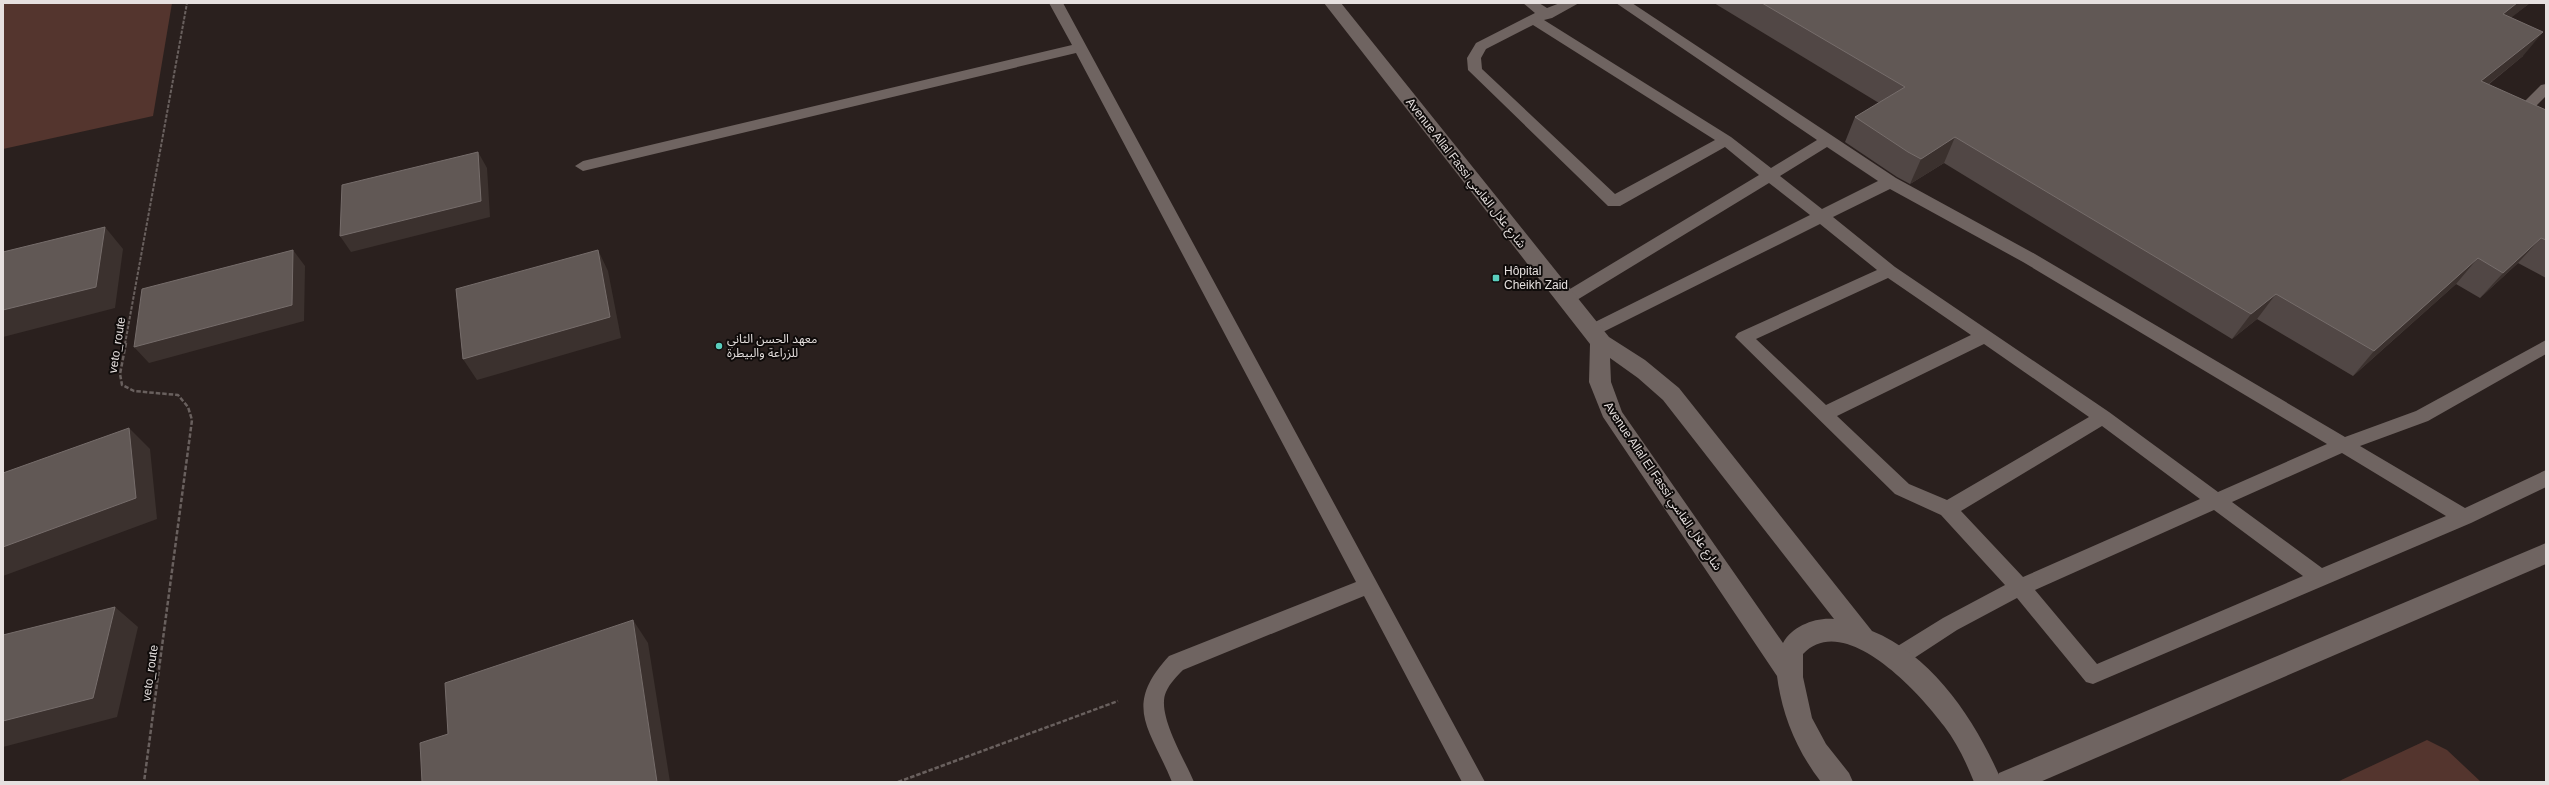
<svg xmlns="http://www.w3.org/2000/svg" width="2549" height="785" viewBox="0 0 2549 785" font-family="Helvetica,'Noto Sans Arabic',sans-serif">
	<rect width="100%" height="100%" fill="#2a201e"/>
	<g fill="#54352e">
		<path d="M3 3H172L153 116 3 149Z"/>
		<path d="M2427 740 2447 750 2481 782H2337Z"/>
	</g>
	<g fill="none" stroke-linecap="round" stroke-linejoin="round">
		<path stroke="#69605e" stroke-width="2" stroke-dasharray="3.5 1.5" stroke-linecap="butt" d="M125 344 187 3"/>
		<g stroke="#69605e" stroke-width="2.5" stroke-dasharray="4.5 2" stroke-linecap="butt">
			<path d="M126 343 120 374 122 385 134 391 178 395 188 407 192 420 144 782"/>
			<path d="M898 782 1118 701"/>
		</g>
		<g fill="#6f6461" fill-rule="evenodd">
			<path d="M1049 3H1063L1485 782H1462L1364 596 1183 670C1177 676 1170 683 1166 692 1156 714 1185 760 1194 782H1172C1150 728 1122 707 1169 656L1356 582 1076 53 583 171 575 166 583 161 1072 45Z"/>
			<path d="M1523 3H1539L1547 8 1560 3H1579L1552 18 1544 20 1731 137 1771 168 1817 140 1616 3H1632L1896 178 2035 254 2345 437 2416 411 2546 340V354L2428 421 2360 446 2465 508 2546 470V487L2471 523 2093 684 2086 682 2017 598 1957 630 1902 666 1895 668 1888 666 1885 659 1888 652 1943 618 2005 585 1941 515 1895 494 1735 337 1738 333 1877 270 1820 224 1597 335 1591 337 1585 335 1582 331 1585 327 1810 215 1769 183 1572 303H1560L1558 299 1560 295 1759 175 1725 147 1620 206H1608L1468 70 1467 58 1476 43 1535 13ZM1533 25 1715 140 1615 194 1482 69 1481 58 1486 49ZM1827 147 1878 181 1822 209 1780 176ZM1890 189 2023 262 2327 444 2218 492 2109 412 1895 267 1833 217ZM1888 278 1971 335 1826 405 1756 339ZM1984 344 2089 417 1947 500 1909 484 1837 416ZM2102 426 2200 499 2023 577 1961 511ZM2342 453 2446 516 2322 568 2232 502ZM2214 510 2303 576 2097 664 2035 590Z"/>
			<path d="M2546 84V96L2528 114H2518L2516 111 2518 108 2541 85Z"/>
		</g>
		<path fill="#6f6461" fill-rule="evenodd" d="M2546 543V564L2040 782H1995L1999 773Z"/>
		<path fill="#6f6461" fill-rule="evenodd" d="M1324 3H1341L1609 337 1645 360 1679 388 1872 631C1934 656 1977 723 2002 782H1974C1966 762 1957 743 1944 726 1920 693 1844 610 1803 654V677L1812 718 1826 744 1849 773 1853 782H1821C1797 751 1782 715 1777 676L1603 417 1589 382 1590 344ZM1610 358 1638 378 1663 400 1834 619C1816 617 1792 626 1783 643L1622 412 1611 382Z"/>
	</g>
	<path fill="#514745" d="M1714 3H2530L2511 17 2523 56 2488 85 2546 110V278L2518 263 2480 298 2456 284 2353 376 2257 319 2232 339 1944 163 1910 184 1897 177 1845 142 1855 117 1879 103Z"/>
	<g fill="#3b312e">
		<path d="M2517 3H2530L2484 39 2503 14Z"/>
		<path d="M2543 32 2523 56 2461 106 2481 81Z"/>
		<path d="M1955 137 1944 163 1910 184 1921 159Z"/>
		<path d="M478 152 487 168 490 217 351 252 340 236Z"/>
		<path d="M105 227 123 249 115 308 3 337V310Z"/>
		<path d="M2541 238 2518 263 2480 298 2503 273Z"/>
		<path d="M293 250 305 266 304 321 149 363 134 347Z"/>
		<path d="M598 250 608 271 621 338 477 380 463 359Z"/>
		<path d="M2478 258 2456 284 2353 376 2374 351Z"/>
		<path d="M2276 294 2257 319 2232 339 2251 314Z"/>
		<path d="M129 428 150 449 157 519 3 576V547Z"/>
		<path d="M115 607 138 627 117 717 3 747V721Z"/>
		<path d="M633 620 648 643 670 782H657Z"/>
	</g>
	<g fill="#615855" stroke="#766d6b">
		<path d="M1762 3H2517L2503 14 2543 32 2481 81 2546 110V240L2541 238 2503 273 2478 258 2374 351 2276 294 2251 314 1955 137 1921 159 1908 152 1855 117 1905 87Z"/>
		<path d="M478 152 481 201 340 236 342 185Z"/>
		<path d="M105 227 96 287 3 310V252Z"/>
		<path d="M293 250 292 305 134 347 142 289Z"/>
		<path d="M598 250 610 317 463 359 456 289Z"/>
		<path d="M129 428 136 498 3 547V473Z"/>
		<path d="M115 607 93 698 3 721V635Z"/>
		<path d="M633 620 657 782H422L420 743 448 734 445 683Z"/>
	</g>
	<g fill="#5acebd" stroke="#0f0b0a" stroke-width="1.5">
		<rect x="1492" y="274" width="8" height="8" rx="2"/>
		<circle cx="719" cy="346" r="4"/>
	</g>
	<g text-anchor="middle" dominant-baseline="central" stroke-width="4" stroke-linejoin="round" paint-order="stroke">
		<g font-size="12" fill="#e6e0df" stroke="#0f0b0a">
			<text transform="translate(1466 173) rotate(52)">Avenue Allal Fassi شارع علال الفاسي</text>
			<text transform="translate(117 345) rotate(-81)">veto_route</text>
			<text transform="translate(1663 486) rotate(56)">Avenue Allal El Fassi شارع علال الفاسي</text>
			<text transform="translate(150 673) rotate(-82)">veto_route</text>
		</g>
		<g font-size="12" fill="#e6e0df" stroke="#0f0b0a" text-anchor="start">
			<text x="1504" y="271">Hôpital<tspan x="1504" dy="14">Cheikh Zaid</tspan></text>
			<text x="727" y="339">معهد الحسن الثاني<tspan x="727" dy="14">للزراعة والبيطرة</tspan></text>
		</g>
	</g>
	<rect width="2549" height="785" fill="none" stroke="#e6e0df" stroke-width="8"/>
</svg>
